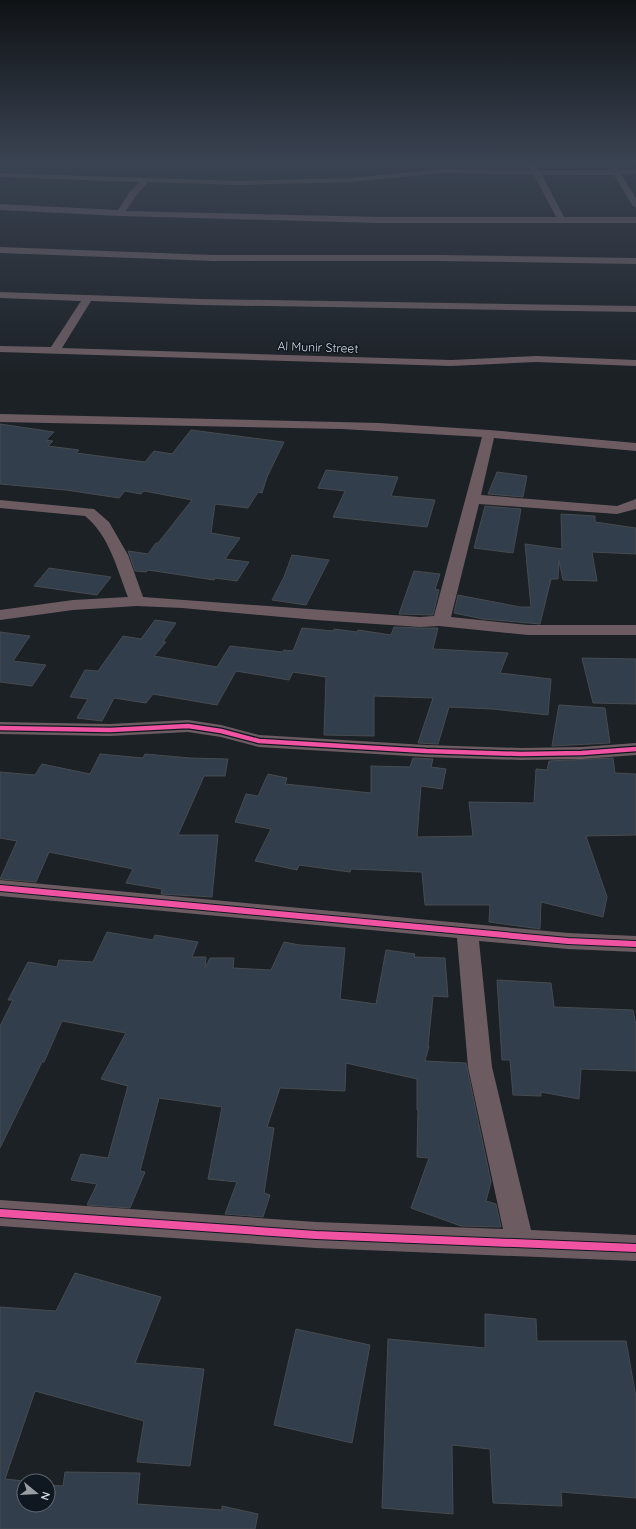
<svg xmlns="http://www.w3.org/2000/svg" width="636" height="1529" viewBox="0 0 636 1529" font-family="Quicksand,sans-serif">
	<rect width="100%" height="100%" fill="#1c2126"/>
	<g fill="#323e4c" stroke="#474b4f">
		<path d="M0 424 54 432 46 440 53 441 48 446 79 450 76 453 145 462 154 451 172 454 191 430 284 442 267 477 262 493 258 492 248 508 215 504 211 533 240 538 225 559 249 562 237 581 215 578 214 580 148 570 146 572 135 571 128 551 148 554 156 543H158L192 500 144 491 141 494 125 491 119 498 66 490 0 484Z"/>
		<path d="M326 470 398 477 391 496 435 500 427 527 333 517 345 491 318 488Z"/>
		<path d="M497 472 527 476 523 497 488 494Z"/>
		<path d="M485 506 521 509 513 553 474 548Z"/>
		<path d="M561 514 595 516V522L636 528V554L592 552 597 581 563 580 559 561 558 579H551L540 624 483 619 454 613 458 595 520 607H531L525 544 562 549Z"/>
		<path d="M292 555 329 560 306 605 272 600 284 577Z"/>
		<path d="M49 568 111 577 97 595 34 586Z"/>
		<path d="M414 571 440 574 435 589 439 590 433 615 399 614Z"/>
		<path d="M155 620 176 623 163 642H166L154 656 217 667 230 646 282 652 284 650 293 651 302 628 333 631 334 629 357 632 358 630 391 635 394 627 420 628H438L433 649 508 653 500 673 551 679 548 715 492 709 449 707 438 744 418 743 433 698 374 696V736L324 735 326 677 293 672 289 680 236 671 217 705 153 694 146 703 114 698 102 721 77 718 88 699 70 697 85 670 98 671 123 636 141 639Z"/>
		<path d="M0 632 30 636 13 661 46 665 32 686 0 682Z"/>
		<path d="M582 658 636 659V704L593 703Z"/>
		<path d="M559 705 605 708 610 743 552 746Z"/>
		<path d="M100 754 143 758 145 754 190 758 228 759 225 776H204L178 835H218L212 897 161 894 162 889 126 883 133 869 49 852 36 882 0 879 17 841 0 838V772L35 775 42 764 90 774Z"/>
		<path d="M413 758 433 759 431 767 446 769 442 789 421 786 417 837 473 836 469 802 534 803 536 769 547 770 549 761 613 758 615 773 636 774V835L586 836 607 897 603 917 541 902 540 929 489 922 490 905H425L422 872 351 869 350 872 299 865 297 870 255 861 271 829 235 822 246 794 258 796 268 774 287 778 285 784 371 793V766L410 767Z"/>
		<path d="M107 932 153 940 155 935 198 942 192 957H206L205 968 210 958H234L233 968 271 970 284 942 300 945 345 948 340 999 376 1004 386 950 415 954 414 957 445 958 448 997 433 996 428 1046H429L425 1061 466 1063 491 1182 486 1201 496 1204 501 1227 461 1226 411 1208 429 1158 417 1157 418 1110H417V1079L346 1063 345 1091 280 1088 267 1127 274 1128 264 1193 270 1195 263 1217 225 1214 237 1182 208 1179 222 1107 159 1098 140 1171 145 1172 130 1208 87 1205 97 1184 71 1180 81 1154 108 1158 128 1086 101 1079 126 1033 62 1021 44 1062H42L0 1148V1026L13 1000H8L28 962 57 967 59 960 93 962Z"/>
		<path d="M497 980 551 983 554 1007 633 1010 636 1025V1071L581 1069 579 1099 541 1092V1096L513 1095 510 1060H502Z"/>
		<path d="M75 1273 161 1297 135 1363 204 1369 190 1466 137 1462 144 1421 35 1391 5 1479 24 1481V1505H48V1485L63 1486 65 1472 140 1473 137 1504 222 1510V1506L258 1514 255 1529H0V1307L56 1311Z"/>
		<path d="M485 1314 536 1319 537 1341H626L636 1397V1498L561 1492 562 1506 493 1503 490 1449 452 1445 453 1514 382 1508 388 1339 485 1348Z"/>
		<path d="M296 1329 370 1345 352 1443 274 1425Z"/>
	</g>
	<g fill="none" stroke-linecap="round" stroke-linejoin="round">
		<g fill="#6c5c62" fill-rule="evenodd">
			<path d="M528 161H534L539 171 610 170 605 165 609 163 618 170H636V174H621L636 198V208L632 205 614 175H542L564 217H636V223H379L120 216 0 210V204L118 210 129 193 140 182 0 177V173L239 181 351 178 442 169 531 171 527 163ZM442 173 534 175 556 217H379L126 211 135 197 148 182 239 185 351 182Z"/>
			<path d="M0 247 213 255H439L636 258V264L439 261H213L0 253Z"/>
			<path d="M0 292 201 299 636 306V312L201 305 91 301 62 348 451 360 537 356 636 360V366L537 362 451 366 0 352V346L51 347 81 301 0 298Z"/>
			<path d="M0 414 379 423 489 430 636 443V451L494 438 481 495 617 506 636 499V509L617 514 479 504 451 617 528 625H636V635H528L439 626 420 627 316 620 182 608 137 606 73 610 0 620V610L73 600 128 597C117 569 109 535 85 516L0 508V500L94 509 109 522 128 555 143 597 420 617 434 616 482 437 342 429 0 422Z"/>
			<path d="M188 720 221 725 259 735 426 745 521 748 582 747 636 743V755L582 759 521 760 426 757 259 747 221 737 188 732 110 736 0 734V722L110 724Z"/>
			<path d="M0 880 568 933 636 936V952L568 949 479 941 492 1067 531 1230 636 1235V1261L316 1248 0 1226V1200L316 1222 503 1229 468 1067 457 938 0 896Z"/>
		</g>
		<defs>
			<path id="cycleway-far2" d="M0 728 110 730 188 726 221 731 259 741 426 751 521 754 582 753 636 749"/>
			<path id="cycleway-far1" d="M0 888 568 941 636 944"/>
			<path id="cycleway" d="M0 1213 316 1235 636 1248"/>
		</defs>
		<use href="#cycleway-far2" stroke="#0f1720" stroke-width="7"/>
		<use href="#cycleway-far1" stroke="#0f1720" stroke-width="8"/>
		<use href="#cycleway" stroke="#0f1720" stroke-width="10"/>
		<use href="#cycleway-far2" stroke="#f153a3" stroke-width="4.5"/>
		<use href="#cycleway-far1" stroke="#f153a3" stroke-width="6"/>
		<use href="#cycleway" stroke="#f153a3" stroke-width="8"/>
	</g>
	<linearGradient id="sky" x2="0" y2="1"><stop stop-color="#0f1215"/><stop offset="0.43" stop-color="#3a4352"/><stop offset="1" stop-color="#3a4352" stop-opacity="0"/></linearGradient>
	<rect width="636" height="375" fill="url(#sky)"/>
	<g text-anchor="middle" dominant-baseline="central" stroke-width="3" stroke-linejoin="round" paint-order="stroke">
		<g font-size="12" fill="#dadfe7" stroke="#0f1720">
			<text transform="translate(318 347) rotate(2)">Al Munir Street</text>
		</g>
	</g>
	<g transform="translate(36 1493) rotate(108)"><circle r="19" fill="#0f1720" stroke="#606770"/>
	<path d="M0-3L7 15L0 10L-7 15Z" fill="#989ca3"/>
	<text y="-6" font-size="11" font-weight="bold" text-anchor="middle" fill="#dadfe7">N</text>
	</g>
</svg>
